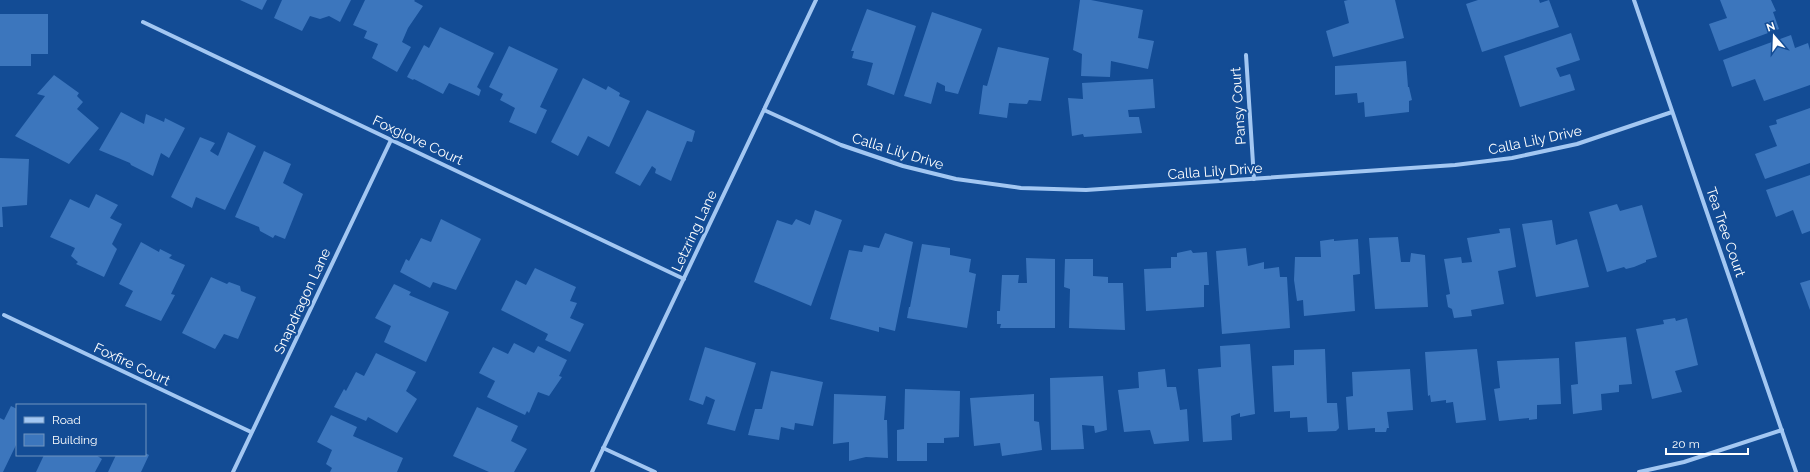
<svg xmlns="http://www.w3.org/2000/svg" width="1810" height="472" viewBox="0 0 1810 472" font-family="Raleway,sans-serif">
	<rect width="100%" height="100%" fill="#134c95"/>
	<g fill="#3c76bd">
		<path d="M240 0H267L262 10Z"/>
		<path d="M282 0H351L340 22 329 16 320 19 310 16 302 31 274 18Z"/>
		<path d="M365 0H415L414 1 423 6 408 28 402 42 411 47 397 72 372 58 378 44 364 38 367 31 353 25Z"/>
		<path d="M1080 0H1091L1143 10 1138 38 1154 41 1148 69 1111 61 1110 77 1081 76 1082 54 1073 50Z"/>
		<path d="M1348 0H1395L1404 38 1333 57 1326 31 1349 23 1344 1Z"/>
		<path d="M1478 0H1539L1540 3 1549 0 1559 27 1482 52 1466 4Z"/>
		<path d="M1720 0H1771L1776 11 1773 12 1779 29 1719 51 1709 24 1727 18Z"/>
		<path d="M867 9 916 26 894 95 867 85 873 63 852 58 854 51H851Z"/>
		<path d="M932 12 982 29 958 94 945 91V86L937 82 931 104 904 96Z"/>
		<path d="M0 14H48V54H31V66H0Z"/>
		<path d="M440 27 494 53 477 87 481 90 479 96 449 83 443 94 414 79 413 80 407 77 424 45 429 48Z"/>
		<path d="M1571 33 1580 60 1556 68 1560 77 1570 74 1575 90 1520 107 1504 56Z"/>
		<path d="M1791 35 1795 48 1808 43 1810 50V85L1764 101 1755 79 1732 87 1723 60Z"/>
		<path d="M509 46 558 69 540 107 547 110 536 134 509 122 515 108 500 100 503 94 489 87Z"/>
		<path d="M998 47 1049 58 1041 101 1029 100 1027 104 1009 103 1007 118 979 114 983 85 987 86Z"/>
		<path d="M1406 61 1408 87H1409L1412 100 1409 101V112L1365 117 1364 102 1358 103 1357 93 1335 95V66Z"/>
		<path d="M54 75 79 93 77 96 83 102 77 109 99 128 69 164 15 136 45 96 37 94Z"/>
		<path d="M583 78 606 90 608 86 620 93 619 96 630 101 609 147 588 136 578 156 551 142Z"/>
		<path d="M1153 79 1155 108 1128 110 1129 117H1139L1142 133 1084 137 1083 134 1072 136 1068 98 1083 99 1082 83Z"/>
		<path d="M1810 108V163L1765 179 1755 154 1777 146 1769 126 1777 124 1776 120Z"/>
		<path d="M647 110 695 131 692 142 687 141 671 181 655 173 656 169 652 166 640 186 615 173Z"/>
		<path d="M121 112 144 124 146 114 164 122 165 118 185 128 169 158 161 153 153 176 131 165 130 163 99 150Z"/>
		<path d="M228 132 256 146 225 210 196 197 192 208 171 197 200 137 215 143 210 151 218 156Z"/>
		<path d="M264 151 291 164 283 183 303 194 285 239 275 235 273 238 260 231 259 227 235 217Z"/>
		<path d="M0 158 29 159 27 205 2 207 3 227H0Z"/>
		<path d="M1810 175V231L1802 234 1793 210 1776 217 1766 190Z"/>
		<path d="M96 194 118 205 110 218 122 224 112 244 117 249 104 277 76 264 78 262 71 256 75 248 50 237 70 199 89 208Z"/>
		<path d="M1617 204 1620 211 1642 205 1657 257 1646 260V262L1634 267 1626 269 1624 267 1607 272 1589 212Z"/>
		<path d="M815 210 842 220 811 306 754 282 777 220 792 225 796 219 810 225Z"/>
		<path d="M441 219 481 239 456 290 433 282 430 288 400 272 406 259 409 261 421 238 431 242Z"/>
		<path d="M1552 220 1556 245 1577 239 1589 287 1536 297 1522 224Z"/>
		<path d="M1510 228 1516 267 1498 271 1504 304 1471 310 1472 316 1454 318 1452 309 1448 307 1446 295 1450 294 1444 259 1461 257 1462 263 1472 262 1467 238 1500 233 1499 229Z"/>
		<path d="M885 233 913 242 895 331 879 327V332L830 319 849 250 862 252 864 245 879 248Z"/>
		<path d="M1398 237 1401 262H1410L1411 253 1425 255 1428 307 1375 309 1369 238Z"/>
		<path d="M1334 239V241L1358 239 1360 274 1353 275 1355 311 1304 316 1303 300 1297 301 1294 280 1295 257H1321L1320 241Z"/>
		<path d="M141 242 159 252 160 249 172 255 169 258 185 265 171 294 175 295 161 321 125 306 133 291 119 284Z"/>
		<path d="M922 244 950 248V255L971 259 969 272 976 274 967 328 907 318 909 307H910Z"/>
		<path d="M1246 248 1248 266 1264 262V269L1279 267 1280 277H1287L1290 328 1222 334 1216 251Z"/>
		<path d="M1191 250 1193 253 1207 252 1209 285H1204V307L1146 311 1144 269 1171 268V257H1177V253Z"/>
		<path d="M1026 258 1055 259V328H1000L1001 324H997V311H1000L1002 275H1019L1018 283H1027Z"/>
		<path d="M1065 259H1093V276L1108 277V283H1123L1125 330 1069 328 1070 289 1064 287Z"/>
		<path d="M535 268 576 287 570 301 577 303 570 318 584 324 570 352 545 340 548 334 501 310 516 280 526 285Z"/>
		<path d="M211 277 227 284 229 282 240 286 241 291 256 297 238 339 224 334 215 349 182 333Z"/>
		<path d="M1810 280V310L1800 283Z"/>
		<path d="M394 284 411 292 409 295 449 312 426 362 384 342 391 326 375 318Z"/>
		<path d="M1675 318 1676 321 1687 318 1698 365 1675 371 1682 392 1652 399 1636 329 1664 324 1663 320Z"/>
		<path d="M1626 337 1632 384 1619 385V392L1601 394 1602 410 1573 414 1571 385 1578 384 1575 342Z"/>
		<path d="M514 343 534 353 538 346 567 360 559 376 562 377 549 396 538 392 529 413 527 411 525 415 487 397 495 381 479 373 493 347 508 354Z"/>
		<path d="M1250 344 1255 414 1240 417V413L1231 416 1232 440 1203 442 1198 369 1221 367 1220 346Z"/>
		<path d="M705 347 756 363 735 431 707 424 715 400 706 396 703 405 689 400Z"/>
		<path d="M1325 349 1327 403H1337L1339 428 1336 431 1308 432 1307 417 1290 418V411L1274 412 1272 366 1294 365V350Z"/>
		<path d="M1477 349 1486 420 1456 423 1453 402 1446 403V400L1431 402 1430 395 1428 396 1425 352Z"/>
		<path d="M376 353 416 372 406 391 417 399 397 433 368 417 366 421 334 407 344 389 346 391 356 372 364 376Z"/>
		<path d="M1559 358 1561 404 1537 405V419L1529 420V418L1499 421 1494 389 1500 388 1497 361Z"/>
		<path d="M1165 369 1167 387H1176L1180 410 1187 409 1189 441 1154 444 1150 430 1124 432 1118 390 1139 388 1138 372Z"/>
		<path d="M1410 369 1413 410 1387 412 1389 428H1387L1386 432H1375V428L1348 430 1346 397 1353 396 1352 372Z"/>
		<path d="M771 371 823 382 813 426 795 423 794 430 781 427 779 440 748 435 755 409H762Z"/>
		<path d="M1103 376 1107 430 1095 433 1094 426 1082 425 1084 449 1051 450 1050 378Z"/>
		<path d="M905 389 960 391 959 437 944 438V443H927V461H897V430L904 429Z"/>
		<path d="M834 394 886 396 884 420H887L888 458 866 457 849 461V442L833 444Z"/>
		<path d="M1034 394V421L1039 422 1042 450 1002 456 1000 443 974 446 970 398Z"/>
		<path d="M11 406 17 409V443L3 472H0V418L4 420Z"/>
		<path d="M477 407 518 426 511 441 527 449 514 472H489L453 456Z"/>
		<path d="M331 415 357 427 353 436 403 458 397 472H330L332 468 326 464 332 450 317 442Z"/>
		<path d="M145 453 149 455 141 472H108L116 455H145Z"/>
		<path d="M44 455H96L102 459 95 472H36Z"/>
	</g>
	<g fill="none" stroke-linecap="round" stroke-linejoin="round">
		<g stroke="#a3c7f2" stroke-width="4">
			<path d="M1634 0 1796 472"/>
			<path d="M143 22 684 279"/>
			<path d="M1246 55 1254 179"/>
			<path d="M764 110 841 145 903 166 956 179 1021 188 1086 190 1455 165 1512 158 1577 144 1672 112"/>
			<path d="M4 315 251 432"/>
			<path d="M603 448 655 472"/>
			<path d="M233 472 391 140"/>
			<path d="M592 472 816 0"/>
			<path d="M1639 472 1684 462 1782 430"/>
		</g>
	</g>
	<g text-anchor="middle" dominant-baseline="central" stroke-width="4" stroke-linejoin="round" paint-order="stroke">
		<g font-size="14" fill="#fff" stroke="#134c95">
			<text transform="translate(1238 106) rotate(-94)">Pansy Court</text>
			<text transform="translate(418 140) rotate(25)">Foxglove Court</text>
			<text transform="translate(1535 140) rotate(-12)">Calla Lily Drive</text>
			<text transform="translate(898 151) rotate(17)">Calla Lily Drive</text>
			<text transform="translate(1215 171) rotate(-4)">Calla Lily Drive</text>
			<text transform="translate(694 231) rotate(-65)">Letzring Lane</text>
			<text transform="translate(1726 232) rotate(71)">Tea Tree Court</text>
			<text transform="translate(302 301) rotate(-65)">Snapdragon Lane</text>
			<text transform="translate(132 364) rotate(25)">Foxfire Court</text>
		</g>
	</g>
	<rect x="16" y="404" width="130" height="52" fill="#134c95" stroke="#7194bf"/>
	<rect x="24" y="417" width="20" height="6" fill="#a3c7f2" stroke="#7194bf"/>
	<text x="52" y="424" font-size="12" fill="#ffffff">Road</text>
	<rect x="24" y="434" width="20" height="12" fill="#3c76bd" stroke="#7194bf"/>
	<text x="52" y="444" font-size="12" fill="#ffffff">Building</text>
	<g transform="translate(1774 36) rotate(341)" stroke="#134c95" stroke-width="3" paint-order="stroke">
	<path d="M0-3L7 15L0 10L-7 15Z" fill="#ffffff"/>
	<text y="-6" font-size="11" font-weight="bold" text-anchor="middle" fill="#ffffff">N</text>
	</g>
	<path d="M1666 448v6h82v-6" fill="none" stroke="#ffffff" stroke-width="2"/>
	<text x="1672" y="448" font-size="12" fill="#ffffff" stroke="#134c95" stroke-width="3" paint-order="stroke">20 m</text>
</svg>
